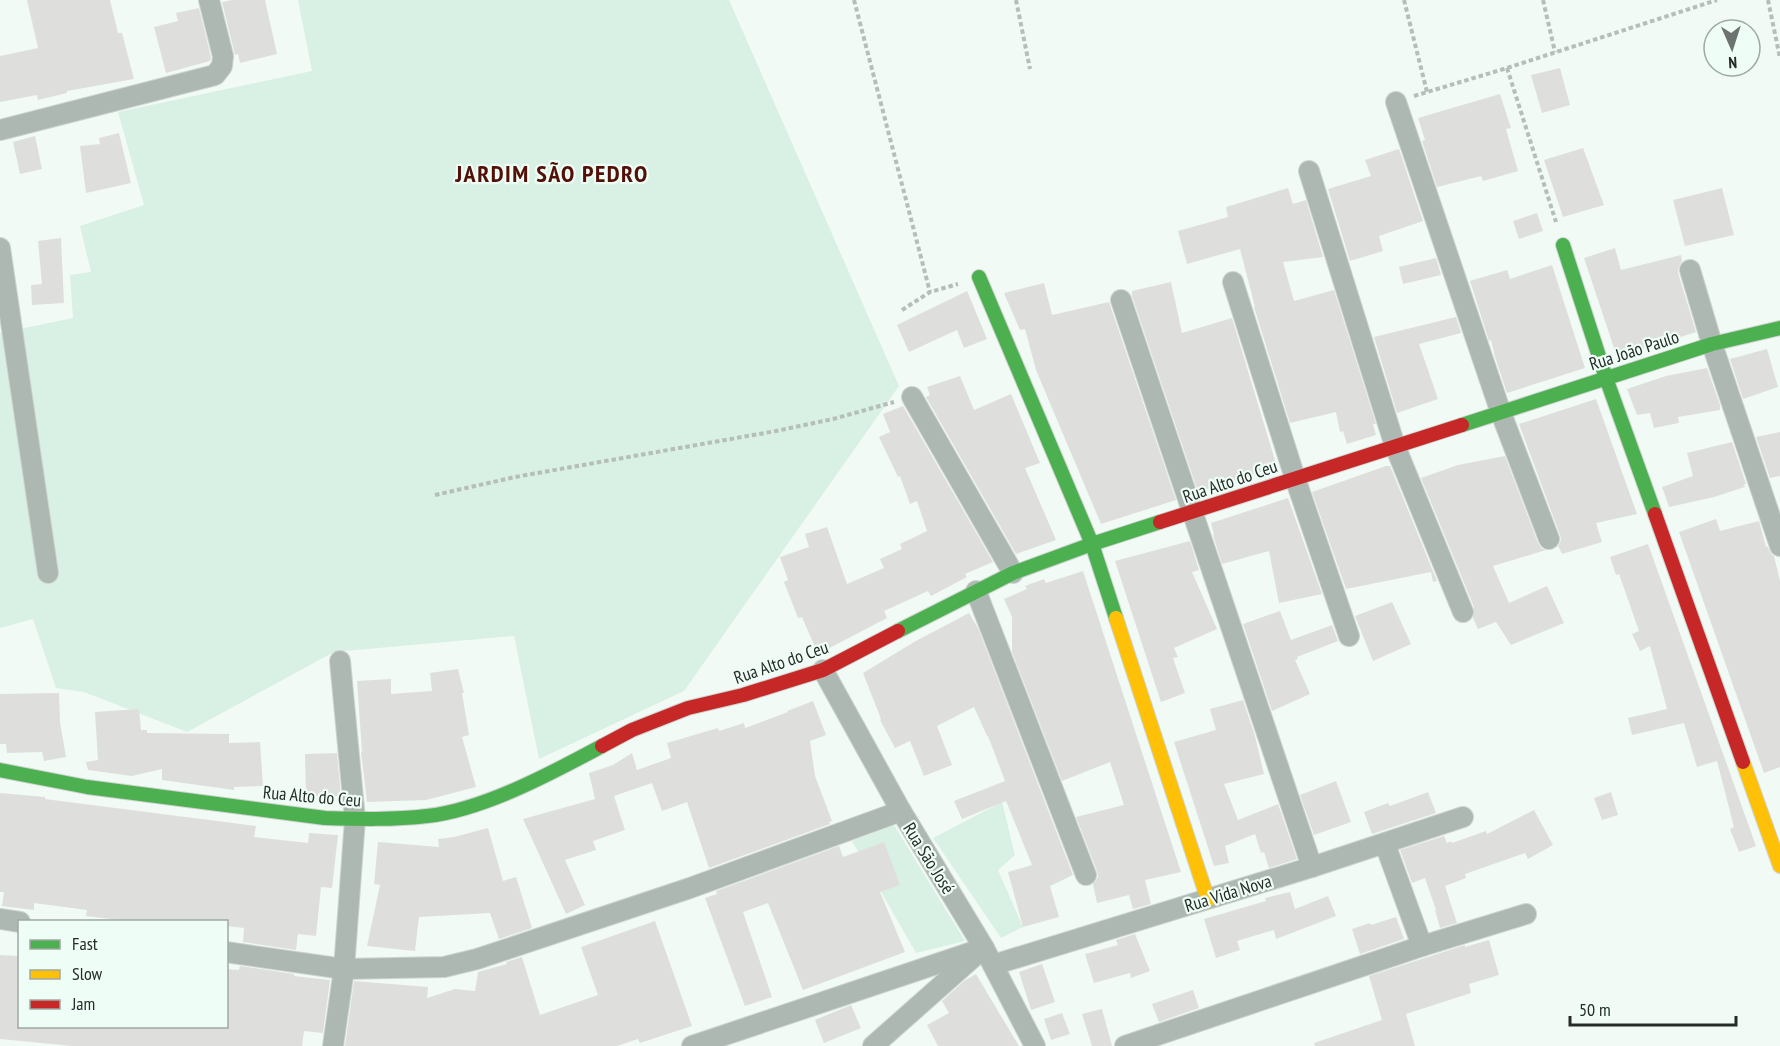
<svg xmlns="http://www.w3.org/2000/svg" width="1780" height="1046" viewBox="0 0 1780 1046" font-family="'PT Sans Narrow',sans-serif">
	<rect width="100%" height="100%" fill="#f2faf5"/>
	<g fill="#d9f1e4">
		<path d="M298 0H729L899 386 684 691 539 759 514 636 334 652 187 732 84 692 56 688 33 619 0 628V333L73 318 70 275 91 272 80 226 144 205 118 112 312 71Z"/>
		<path d="M1002 802 1015 855 998 870 1023 927 1001 938 933 838Z"/>
		<path d="M894 825 965 941 916 953 852 841Z"/>
	</g>
	<g fill="#dedfdd">
		<path d="M27 0H110L118 33H122L134 79 67 91V93L38 100 37 95 0 102V56L38 48Z"/>
		<path d="M232 0H265L277 54 240 63 238 54 235 55 222 2Z"/>
		<path d="M199 8 211 57 210 61 166 73 154 27 178 21 176 13Z"/>
		<path d="M1560 68 1570 105 1542 113 1531 75Z"/>
		<path d="M1500 94 1511 128 1506 129 1518 171 1483 181 1481 176 1437 187 1422 141 1425 140 1418 118Z"/>
		<path d="M119 133 131 183 86 193 80 146 100 144 99 138Z"/>
		<path d="M35 136 42 169 20 174 13 142Z"/>
		<path d="M1583 148 1604 205 1563 217 1544 160Z"/>
		<path d="M1399 149 1423 221 1379 236 1383 251 1350 261 1328 189 1371 176 1365 160Z"/>
		<path d="M1288 188 1293 204 1306 200 1323 257 1283 262 1294 301 1334 290 1376 424H1373L1376 435 1347 444 1343 431 1340 432 1336 412 1290 423 1254 307H1255L1240 249 1187 264 1178 231 1228 217 1226 207Z"/>
		<path d="M1722 188 1734 235 1685 246 1673 200Z"/>
		<path d="M1537 213 1543 231 1519 239 1513 221Z"/>
		<path d="M61 238 64 303 32 305 31 285 42 284 38 241Z"/>
		<path d="M1615 248 1621 270 1681 255 1682 261 1679 267 1678 273 1696 332 1617 357 1584 258Z"/>
		<path d="M1436 258 1441 275 1403 284 1399 267Z"/>
		<path d="M1552 265 1585 368 1507 393 1495 357 1491 340 1489 341 1470 281 1507 270 1510 279Z"/>
		<path d="M1171 282 1182 333 1232 318 1277 467 1198 492 1132 296V291Z"/>
		<path d="M1044 283 1052 315 1109 302 1176 500 1101 524 1036 370 1025 329 1020 330 1004 293Z"/>
		<path d="M967 291 987 339 964 348 957 330 909 352 897 325Z"/>
		<path d="M1456 317 1461 333 1419 344 1438 399 1397 413 1374 337Z"/>
		<path d="M1767 349 1778 387 1743 399 1730 359Z"/>
		<path d="M1707 368 1720 405V410L1678 417 1679 423 1654 428 1650 413 1637 415 1627 389 1666 376Z"/>
		<path d="M960 376 974 410 1011 394 1040 463 1025 468 1056 540 1016 554 926 397 930 395 927 387Z"/>
		<path d="M1596 399 1637 514 1596 523 1602 542 1562 554 1558 546 1561 540 1560 535 1519 424Z"/>
		<path d="M903 406 993 562 965 574 967 577 931 596 928 591 884 611 887 618 818 654 802 617 798 618 784 582 788 580 780 557 809 547 805 534 827 527 847 584 884 568 880 559 902 549 900 544 927 531 917 501 910 504 900 476 898 477 879 437 890 432 883 414Z"/>
		<path d="M1780 432V476L1770 478 1756 437Z"/>
		<path d="M1732 442 1746 484H1744L1745 487 1714 497 1669 507 1662 487 1693 476 1687 453Z"/>
		<path d="M1505 456 1538 543 1541 548 1546 550 1493 566 1509 603 1547 586 1564 623 1511 645 1496 622 1478 629 1473 618 1474 607 1421 478 1458 465Z"/>
		<path d="M1386 466H1390L1437 581 1433 582 1431 572 1346 589 1312 492Z"/>
		<path d="M1288 498 1322 594 1279 603 1269 551 1222 564 1213 535H1214L1211 523Z"/>
		<path d="M1716 519 1720 531 1759 521 1766 547 1767 546 1772 555 1774 556 1780 581V767L1764 773 1679 532Z"/>
		<path d="M1190 541 1199 570 1192 572 1217 629 1174 648 1178 657 1173 658 1185 693 1161 702 1115 561Z"/>
		<path d="M1648 544 1756 846 1739 852 1730 829 1734 827 1717 761 1697 767 1684 723 1632 735 1628 718 1667 709 1650 646 1640 651 1632 634 1639 631 1619 574 1616 575 1610 557Z"/>
		<path d="M1083 571 1181 872 1145 880 1151 904 1133 909 1129 895 1097 903 1093 884 1098 877 1097 871 1076 817 1124 805 1110 762 1062 781 1012 652V617L1004 599 1027 589 1025 586 1044 579 1046 583Z"/>
		<path d="M1392 602 1411 644 1373 661 1355 616Z"/>
		<path d="M1280 611 1291 640 1332 625 1338 641 1297 657 1298 659 1295 660 1310 694 1272 711 1243 624Z"/>
		<path d="M969 613 978 628 1073 875 1050 886 1059 917 1023 927 1008 872 1032 865 1006 801 962 819 954 801 1005 781 988 736H987L974 707 937 726 952 765 924 776 910 741 895 748 880 720 881 719 863 673 914 642Z"/>
		<path d="M458 669 464 693H462L469 735 462 737 476 787 426 800 367 802 361 752H362L357 681 391 679V694L432 691 430 673Z"/>
		<path d="M59 693 60 722 66 757 44 761 42 752 7 753 6 744H0V694Z"/>
		<path d="M1243 700 1255 736 1264 774 1224 784 1238 820 1278 804 1297 859 1269 868 1264 852 1261 853 1255 834 1225 846 1229 863 1214 866 1174 742 1216 730 1210 709Z"/>
		<path d="M813 701 826 735 810 741 815 776 832 821 829 822 830 824 709 868 687 802 662 811 652 783 614 796 625 830 593 841 596 850 565 860 585 905 566 914 523 819 595 799 589 773 613 765 632 753 637 770 671 758 667 743 718 728 719 731 744 723 745 728 788 712 787 711Z"/>
		<path d="M139 709 141 730H147V733L229 734V743L260 742 263 786 234 787V790L162 780V769L132 776 88 770 86 762 98 760 95 712Z"/>
		<path d="M337 753 341 796H306L305 754Z"/>
		<path d="M1336 781 1351 822 1314 835 1300 795Z"/>
		<path d="M1428 792 1436 813 1372 834 1364 812 1388 803 1390 806Z"/>
		<path d="M1611 792 1618 815 1602 820 1594 798Z"/>
		<path d="M0 793 45 797V799L256 826 254 837 308 843 309 833 338 835 332 888 321 887 316 936 298 934 296 950 243 942 244 928 226 926V921H126L86 916 87 910 34 903V910L2 906 4 892H0Z"/>
		<path d="M1534 810 1553 845 1528 859 1525 853 1465 874 1466 878 1445 886 1457 923 1440 928 1435 910H1436L1425 878 1412 883 1400 850 1444 836 1447 843 1451 841 1452 843 1486 831 1487 834Z"/>
		<path d="M488 828 503 881 516 877 532 928 499 939 490 913 419 917 415 951 367 946 380 885 374 884 378 842 439 847 438 839 454 837Z"/>
		<path d="M884 842 900 885 880 892 905 952 803 990 768 903 743 912 772 997 745 1006 705 898 717 894 716 891 839 846 843 857Z"/>
		<path d="M1290 892 1295 909 1328 896 1336 916 1276 939 1274 930 1237 941 1240 950 1216 958 1204 919 1266 901 1265 898Z"/>
		<path d="M1396 917 1404 939 1360 954 1352 929 1370 923 1371 925Z"/>
		<path d="M655 921 692 1026 640 1043 638 1039 617 1046H345L354 981 428 987 427 998 455 989 475 991 478 972 507 964 506 962 522 957 540 1015 598 995 581 947Z"/>
		<path d="M1135 934 1150 971 1131 978 1130 973 1094 983 1085 954 1118 945 1116 940Z"/>
		<path d="M1489 940 1499 975 1469 984 1471 993 1406 1014 1415 1046H1315L1314 1043 1382 1020 1369 976 1465 945V947Z"/>
		<path d="M0 955 20 956V1026H226V969L239 970 240 966 294 974V976L330 980 323 1033 304 1031 302 1046H72L0 1039Z"/>
		<path d="M1042 964 1055 1002 1031 1010 1019 972Z"/>
		<path d="M976 974 998 1011 1019 1046H938L927 1025 949 1013 942 1001 964 981Z"/>
		<path d="M1193 990 1199 1008 1159 1022 1152 1004Z"/>
		<path d="M851 1005 861 1028 824 1043 815 1020Z"/>
		<path d="M1102 1009 1112 1046H1092L1082 1014Z"/>
		<path d="M1062 1013 1070 1034 1051 1040 1044 1019Z"/>
	</g>
	<g fill="none" stroke-linecap="round" stroke-linejoin="round">
		<defs>
			<g id="street">
				<path d="M1396 102 1501 413 1549 539"/>
				<path d="M0 130 215 75 222 66 223 56 209 0"/>
				<path d="M1309 171 1395 446 1463 612"/>
				<path d="M0 248 48 573"/>
				<path d="M1690 270 1712 344 1780 546"/>
				<path d="M1233 282 1295 478 1349 636"/>
				<path d="M1121 300 1312 867"/>
				<path d="M912 397 1013 573"/>
				<path d="M976 591 1086 875"/>
				<path d="M823 670 901 811 984 948 1035 1046"/>
				<path d="M1385 844 1422 946 1526 914"/>
				<path d="M0 919 20 922"/>
				<path d="M226 952 344 969 444 967 477 959 690 888 901 811"/>
				<path d="M993 965 1312 867 1463 817"/>
				<path d="M333 1046 344 969 355 819 340 661"/>
				<path d="M692 1046 984 948"/>
				<path d="M873 1046 978 953"/>
				<path d="M1125 1046 1422 946"/>
			</g>
			<g id="fast">
				<path d="M1563 245 1606 378 1655 514"/>
				<path d="M979 277 1092 544 1116 618"/>
				<path d="M1462 425 1712 344 1780 328"/>
				<path d="M898 631 1013 573 1092 544 1160 522"/>
				<path d="M0 770 87 787 325 818C359 819 393 820 427 816 483 810 552 773 602 746"/>
			</g>
			<g id="slow">
				<path d="M1116 618 1208 900"/>
				<path d="M1743 762 1780 866"/>
			</g>
			<g id="jam">
				<path d="M1655 514 1743 762"/>
				<path d="M1160 522 1462 425"/>
				<path d="M602 746 632 730 688 708 743 695 823 670 898 631"/>
			</g>
		</defs>
		<use href="#street" stroke="#ced4d0" stroke-width="22"/>
		<use href="#fast" stroke="#ced4d0" stroke-width="16"/>
		<use href="#slow" stroke="#ced4d0" stroke-width="16"/>
		<use href="#jam" stroke="#ced4d0" stroke-width="16"/>
		<g stroke="#b6beba" stroke-width="4" stroke-dasharray="4.5 3" stroke-linecap="butt">
			<path d="M854 0 930 292"/>
			<path d="M1016 0 1030 69"/>
			<path d="M1404 0 1427 92"/>
			<path d="M1543 0 1555 52"/>
			<path d="M1768 0 1780 58"/>
			<path d="M1507 68 1556 222"/>
			<path d="M1414 96 1507 68 1717 0"/>
			<path d="M902 310 930 292 958 284"/>
			<path d="M435 495 515 477 776 431 833 419 894 402"/>
		</g>
		<use href="#street" stroke="#aeb8b3" stroke-width="20"/>
		<use href="#fast" stroke="#4caf50" stroke-width="14"/>
		<use href="#slow" stroke="#ffc107" stroke-width="14"/>
		<use href="#jam" stroke="#c62828" stroke-width="14"/>
	</g>
	<g text-anchor="middle" dominant-baseline="central" stroke-width="4.5" stroke-linejoin="round" paint-order="stroke">
		<g font-size="18" fill="#262b29" stroke="#eefdf5">
			<text transform="translate(1634 350) rotate(-18)">Rua João Paulo</text>
			<text transform="translate(1230 481) rotate(-19)">Rua Alto do Ceu</text>
			<text transform="translate(781 662) rotate(-19)">Rua Alto do Ceu</text>
			<text transform="translate(312 796) rotate(5)">Rua Alto do Ceu</text>
			<text transform="translate(929 858) rotate(58)">Rua São José</text>
			<text transform="translate(1228 893) rotate(-17)">Rua Vida Nova</text>
		</g>
		<g font-size="24" font-weight="bold" letter-spacing="1.5" fill="#531006" stroke="#eefdf5">
			<text x="552" y="173">JARDIM SÃO PEDRO</text>
		</g>
	</g>
	<rect x="18" y="920" width="210" height="108" fill="#eefdf5" stroke="#9ea9a3" stroke-width="1.5"/>
	<rect x="30" y="940" width="30" height="9" fill="#4caf50" stroke="#9ea9a3" stroke-width="1.5"/>
	<text x="72" y="950" font-size="18" fill="#262b29">Fast</text>
	<rect x="30" y="970" width="30" height="9" fill="#ffc107" stroke="#9ea9a3" stroke-width="1.5"/>
	<text x="72" y="980" font-size="18" fill="#262b29">Slow</text>
	<rect x="30" y="1000" width="30" height="9" fill="#c62828" stroke="#9ea9a3" stroke-width="1.5"/>
	<text x="72" y="1010" font-size="18" fill="#262b29">Jam</text>
	<g transform="translate(1732 48) rotate(177)"><circle r="28" fill="#eefdf5" stroke="#9ea9a3" stroke-width="1.5"/>
	<path d="M0-4.5L10 22L0 15L-10 22Z" fill="#6d7370"/>
	<text y="-9" font-size="16" font-weight="bold" text-anchor="middle" fill="#262b29">N</text>
	</g>
	<path d="M1570 1016v9h166v-9" fill="none" stroke="#262b29" stroke-width="3"/>
	<text x="1579" y="1016" font-size="18" fill="#262b29" stroke="#eefdf5" stroke-width="4.5" paint-order="stroke">50 m</text>
</svg>
